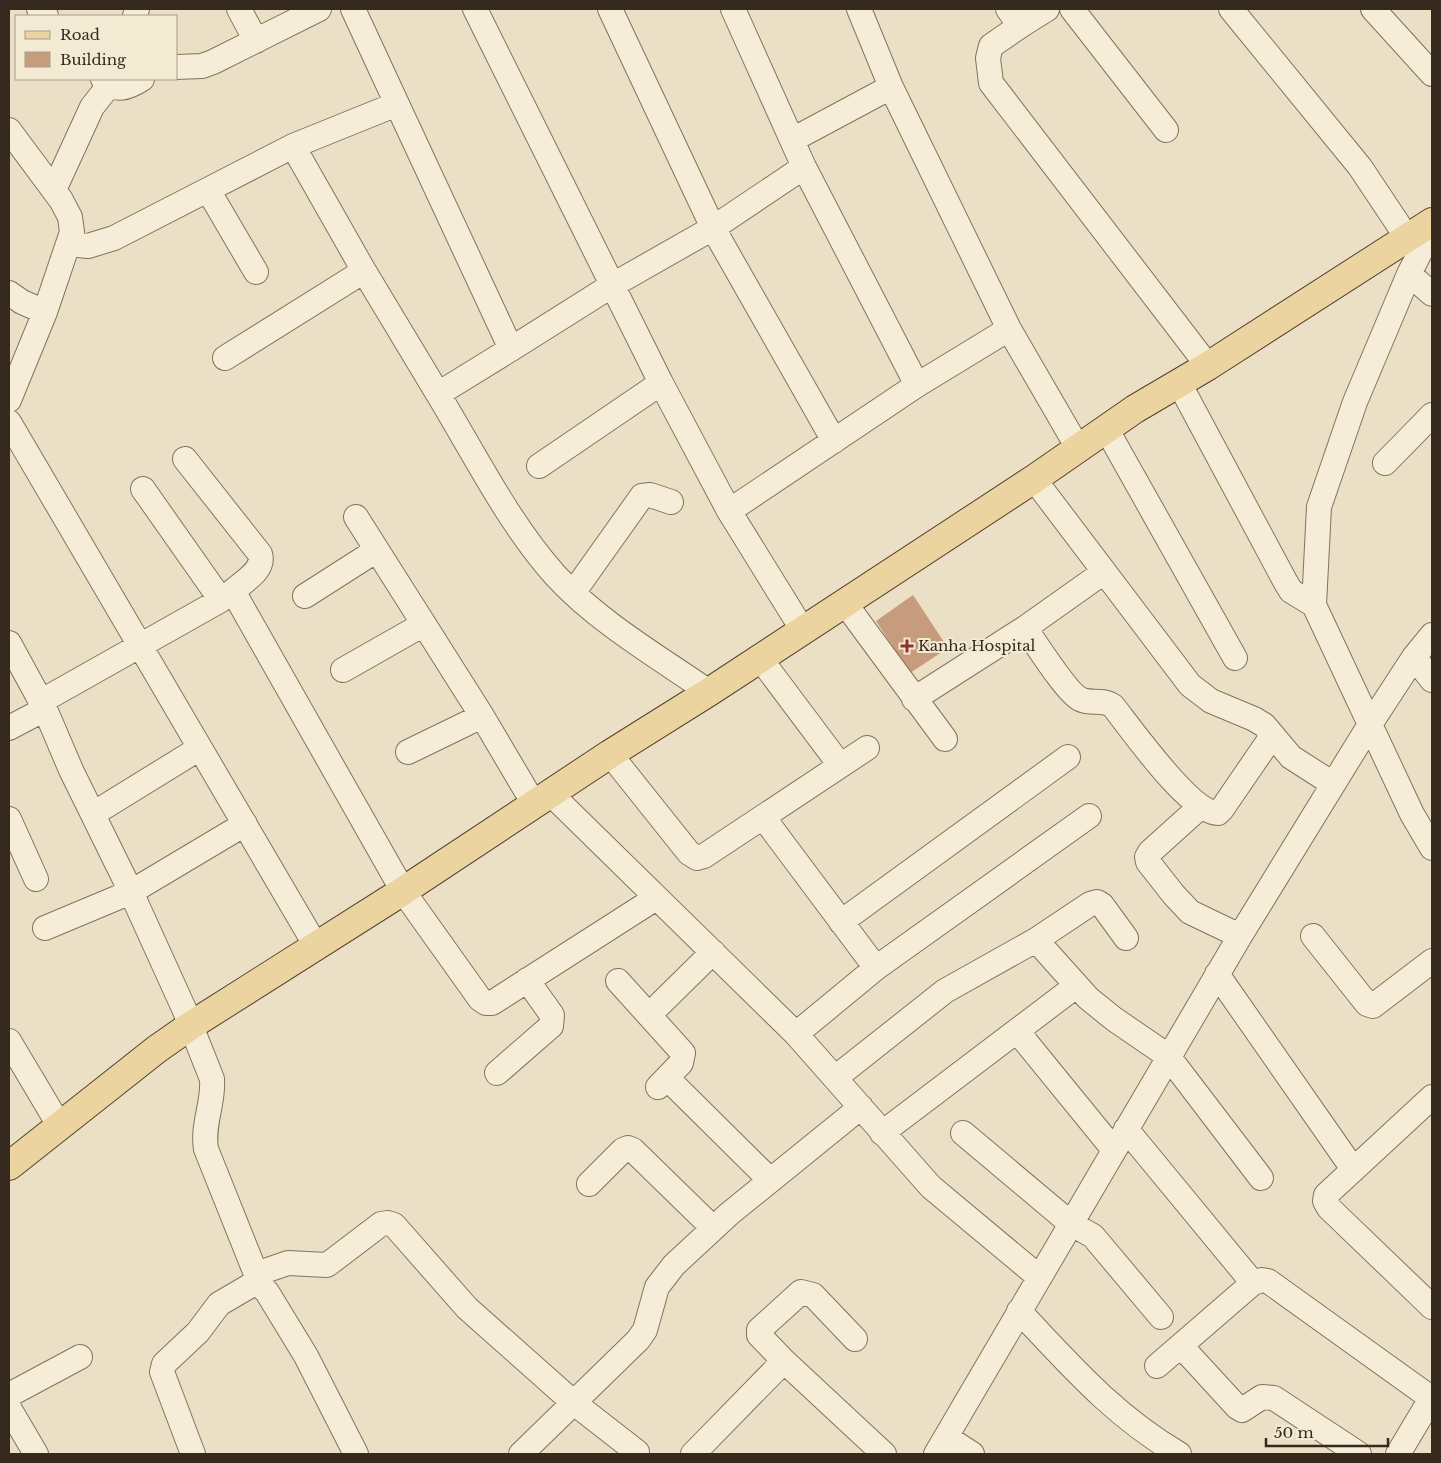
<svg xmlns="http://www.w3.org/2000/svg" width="1441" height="1463" font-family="'Libre Baskerville',serif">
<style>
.building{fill:#c79c7e}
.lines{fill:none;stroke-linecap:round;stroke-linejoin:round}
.minor-casing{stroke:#85725c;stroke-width:26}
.major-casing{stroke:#534130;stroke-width:30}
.minor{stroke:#f6edd8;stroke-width:24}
.major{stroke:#ecd4a0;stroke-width:28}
.poi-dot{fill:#903131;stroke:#f3ead4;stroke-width:2}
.labels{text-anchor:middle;stroke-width:4;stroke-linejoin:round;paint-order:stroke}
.poi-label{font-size:15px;fill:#362a1f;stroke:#f3ead4;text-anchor:start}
</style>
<rect width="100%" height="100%" fill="#ebe0c5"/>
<path class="building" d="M 913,595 L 948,648 L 910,673 L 876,621 Z"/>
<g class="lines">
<g class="minor-casing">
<path id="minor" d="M 39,9 L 46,16
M 239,9 L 256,41
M 353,9 L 397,104
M 475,9 L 661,383 L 729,511 L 802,629
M 610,9 L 713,228 L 834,441
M 733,9 L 804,167 L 917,385 L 1009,329
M 859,9 L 891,87 L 1009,329 L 1078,448
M 1008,9 L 1020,26 L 991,46 L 988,58 L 991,83 L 1208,366
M 1072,9 L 1166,130
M 1231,9 L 1360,167 L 1408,239
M 1373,9 L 1432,74
M 135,16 L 137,9
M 1020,26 L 1047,9
M 176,67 L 202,66 L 213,62 L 319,9
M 103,79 C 116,93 128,88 142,79
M 9,130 L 61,200 L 70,217 L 72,232 L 45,312 L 9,400
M 792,140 L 891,87
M 54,190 L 92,107 L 114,79
M 208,190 L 256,272
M 1432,229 L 1409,274 L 1355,402 L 1319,507 L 1314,605 L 1412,814 L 1432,848
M 69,244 L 88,246 L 114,238 L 293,146
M 1409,274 L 1432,294
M 9,293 L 22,302 L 45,312
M 511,349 L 438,394 L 364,271 L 293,146 L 397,104 L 511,349 L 611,286 L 713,228 L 804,167
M 225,358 L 364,271
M 1179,383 L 1285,581 L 1291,591 L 1314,605
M 438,394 C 475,455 508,522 555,575 C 598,622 657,656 709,692
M 9,422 L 316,946
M 1107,430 L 1235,658
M 185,459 L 260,554 C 265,570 244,581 233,591 L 403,891 L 480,999 L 486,1003 L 492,1003 L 656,898
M 1385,463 L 1432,415
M 539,466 L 661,383
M 1034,479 L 1190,685 L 1211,701 L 1254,719 L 1264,725 L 1291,757 L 1333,784
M 143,489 L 221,600 L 233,591
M 729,511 L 917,385
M 356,517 L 482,716 L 534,804
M 573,593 L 642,496 L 650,495 L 671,502
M 305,596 L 377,550
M 844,602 L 945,739
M 1025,628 C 1035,642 1067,693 1080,699 C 1091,705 1102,698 1113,706 C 1132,730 1190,813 1218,813 L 1222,809 L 1272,736
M 9,643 L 45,709 L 71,770 L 131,892 L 185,1011 L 212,1079 C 214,1103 202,1124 206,1149 L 256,1274 L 255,1281 L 248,1287 L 219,1304 L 198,1332 L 164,1364 L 162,1372 L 193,1454
M 759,657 L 840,765
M 1414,657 L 1432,680
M 343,670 L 424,624
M 914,699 L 1025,628 L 1104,572
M 40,702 L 221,600
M 9,728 L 45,709
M 408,752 L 482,716
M 610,754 L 689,853 L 697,858 L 704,856 L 867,748
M 550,793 L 796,1034 L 931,1187 L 1039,1277
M 1200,807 L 1150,852 L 1147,857 L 1148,862 L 1174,895 L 1190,912 L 1240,936
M 93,814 L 200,748
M 763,817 L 876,968
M 9,819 L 36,879
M 841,922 L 1068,757
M 45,928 L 131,892 L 245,824
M 1313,936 L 1367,1004 L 1373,1006 L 1432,961
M 1036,940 L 1088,998 L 1114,1019 L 1168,1056 L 1261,1178
M 1217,974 L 1353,1169
M 618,981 L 683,1053 L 681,1063 L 658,1087
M 649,1015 L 713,952
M 1017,1031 L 1114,1150
M 796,1034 L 876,968 L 1089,816
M 9,1041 L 59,1125
M 497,1073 L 551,1026 L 552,1015 L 527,980
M 667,1078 L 770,1180
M 835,1078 L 945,991 L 1036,940 L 1090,904 L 1097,902 L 1102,905 L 1126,938
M 1432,1097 L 1326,1195 L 1325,1201 L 1329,1208 L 1432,1307
M 1126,1129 L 1253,1283
M 882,1133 L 1076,986
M 963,1133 L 1070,1223 L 1093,1236 L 1161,1317
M 589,1184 L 623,1150 L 628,1148 L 633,1150 L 713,1228
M 256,1274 L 288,1263 L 327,1265 L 381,1224 L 388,1223 L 394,1225 L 467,1308 L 574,1403 L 637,1452
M 255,1281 L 267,1292 L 306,1356 L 356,1454
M 1019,1311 C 1071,1366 1113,1415 1179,1454
M 855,1339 L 813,1295 L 801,1292 L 759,1330 L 759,1335 L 784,1361 L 884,1454
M 1181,1346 L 1237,1407 L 1242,1410 L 1262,1397 L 1274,1398 L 1359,1454
M 1157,1366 L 1253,1283 L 1262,1280 L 1268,1281 L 1431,1398
M 9,1395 L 80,1357
M 9,1408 L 36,1454
M 946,1437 L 972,1454
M 521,1454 L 638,1340 L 645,1330 L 657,1287 L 674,1265 L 729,1214 L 861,1107
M 693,1454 L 784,1361
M 936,1454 L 1240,936 L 1369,726 L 1414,657 L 1432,635
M 1398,1454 L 1432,1397"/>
</g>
<g class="major-casing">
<path id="major" d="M 9,1166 L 157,1049 L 190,1026 L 403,891 L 610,754 L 709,692 L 1034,479 L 1135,409 L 1208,366 L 1432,222"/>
</g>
<use href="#minor" class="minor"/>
<use href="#major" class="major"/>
</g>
<path class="poi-dot" d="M904.5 638.5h5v5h5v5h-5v5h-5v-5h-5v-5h5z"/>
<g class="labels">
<g class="poi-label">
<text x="918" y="651">Kanha Hospital</text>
</g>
</g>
<rect width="1441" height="1463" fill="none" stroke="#362a1f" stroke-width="20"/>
<rect x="15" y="15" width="162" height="65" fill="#f3ead4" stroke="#a79d8c"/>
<rect x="25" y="31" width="25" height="8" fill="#ecd4a0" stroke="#a79d8c"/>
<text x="60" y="40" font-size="15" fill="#362a1f">Road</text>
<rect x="25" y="52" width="25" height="15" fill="#c79c7e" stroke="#a79d8c"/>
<text x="60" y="65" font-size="15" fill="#362a1f">Building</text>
<path d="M1266 1438v8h122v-8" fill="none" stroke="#362a1f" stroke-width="2.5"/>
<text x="1274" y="1438" font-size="15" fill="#362a1f" stroke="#f3ead4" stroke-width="4" paint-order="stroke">50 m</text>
</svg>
